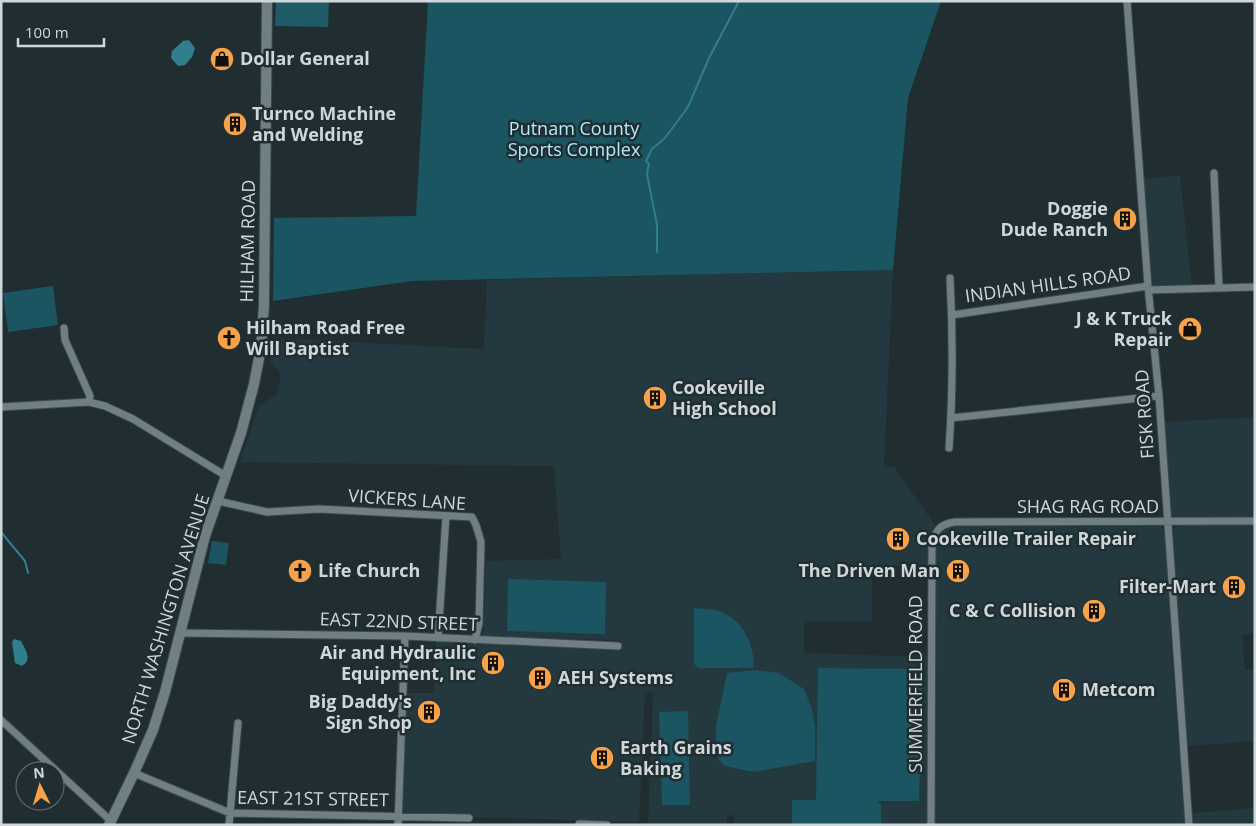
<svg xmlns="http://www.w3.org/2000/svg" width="1256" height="826" font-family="'Open Sans',sans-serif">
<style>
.built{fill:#24393f}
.green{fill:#1a5561}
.forest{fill:#1f5a66}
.water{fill:#307e8e}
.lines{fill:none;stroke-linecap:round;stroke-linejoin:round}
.stream{stroke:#307e8e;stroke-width:2}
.street-casing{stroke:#3c494c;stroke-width:9}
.secondary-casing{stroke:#3c494c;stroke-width:12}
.street{stroke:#6f7f83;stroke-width:7}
.secondary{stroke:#6f7f83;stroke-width:10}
.labels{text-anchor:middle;stroke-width:5;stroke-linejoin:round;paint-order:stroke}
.poi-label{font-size:18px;font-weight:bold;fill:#cfd7da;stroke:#202e32;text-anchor:start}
.park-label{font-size:18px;fill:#aeecfb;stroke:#202e32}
.street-label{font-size:18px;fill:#cfd7da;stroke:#202e32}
</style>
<rect width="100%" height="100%" fill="#202e32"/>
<path class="built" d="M 1180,175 L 1192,287 L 1153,287 L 1144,179 Z
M 893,270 L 884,467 L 894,467 L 935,525 L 928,535 L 928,565 L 872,566 L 872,622 L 804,621 L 804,653 L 927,657 L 928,825 L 734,825 L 734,815 L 727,816 L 727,825 L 648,825 L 653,693 L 645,692 L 639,822 L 403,815 L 401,813 L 406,693 L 434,693 L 436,641 L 619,649 L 620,640 L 483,637 L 486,561 L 561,559 L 554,466 L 240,462 L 259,406 L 277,394 L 281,373 L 270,361 L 271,338 L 484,349 L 487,280 Z
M 1255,417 L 1255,517 L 1179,519 L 1172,517 L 1171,515 L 1163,422 Z
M 1255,523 L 1255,633 L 1242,635 L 1245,670 L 1255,669 L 1255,741 L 1187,746 L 1172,533 L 1174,529 L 1180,525 Z
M 1104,524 L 1160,525 L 1165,531 L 1171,644 L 1185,825 L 934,825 L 934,548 L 938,536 L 944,529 L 951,525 Z
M 1255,808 L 1255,825 L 1194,825 L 1193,813 Z"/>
<path class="green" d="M 428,1 L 941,1 L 908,98 L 893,270 L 412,281 L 273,301 L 274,218 L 416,216 Z
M 53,286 L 58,325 L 8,332 L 3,293 Z
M 212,541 L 229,543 L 226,565 L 208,563 Z
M 508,579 L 606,582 L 605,634 L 507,631 Z
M 694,608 C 700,609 707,608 714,610 C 741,616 754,641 754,668 L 698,668 L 694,664 Z
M 818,668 L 922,669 L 919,801 L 877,801 L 881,805 L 881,825 L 792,825 L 792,800 L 816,800 Z
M 754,670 L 779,673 L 804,689 L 812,709 L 815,727 L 815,761 L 754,772 L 725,766 L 719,760 L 716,742 L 716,726 L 727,673 Z
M 688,711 L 690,805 L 662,805 L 659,712 Z"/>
<path class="forest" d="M 276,1 L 329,1 L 328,27 L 275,26 Z"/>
<path class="water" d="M 189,40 L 195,48 L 192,57 L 185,65 L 178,66 L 171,58 L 172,51 L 183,41 Z
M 14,639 L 21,641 C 25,649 33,659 22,666 L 15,663 L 12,642 Z"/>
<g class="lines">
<path class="stream" d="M 657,252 L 657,225 L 647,174 L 649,164 L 646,161 L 652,149 L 665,138 L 688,107 L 709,58 L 739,1
M 1,532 L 25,561 L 28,573"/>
<g class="street-casing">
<path id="street" d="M 1127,1 L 1148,286 L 1159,396 L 1189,825
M 1214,173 L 1219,288
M 1149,290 L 1255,287
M 952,315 L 1148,286
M 64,328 L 65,340 L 90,396 L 89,402
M 1,407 L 89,402 L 105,406 L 133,419 L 226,476
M 951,418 L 1159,396
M 949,448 C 953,392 953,334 950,278
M 218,501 L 267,512 L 319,509 L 472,517 L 476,525 L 481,542 L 479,624 L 475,640
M 180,633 L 405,636 L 618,646
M 438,638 L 446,516
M 1,720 L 111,821
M 134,773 L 230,813 L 469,818
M 579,824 L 607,825
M 229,825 L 238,723
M 398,825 L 405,636
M 931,825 L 932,543 C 936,529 941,524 955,522 L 1255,521"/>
</g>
<g class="secondary-casing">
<path id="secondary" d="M 109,825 L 134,773 L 153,730 L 165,692 L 205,536 L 241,433 L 254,384 L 261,348 L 264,305 L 267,1"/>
</g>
<use href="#street" class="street"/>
<use href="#secondary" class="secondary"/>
</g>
<defs>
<g id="shop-disc" transform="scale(1.25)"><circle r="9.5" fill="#f7a248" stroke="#202e32"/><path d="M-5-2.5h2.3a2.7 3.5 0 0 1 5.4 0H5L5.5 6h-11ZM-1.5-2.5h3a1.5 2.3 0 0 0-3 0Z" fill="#111"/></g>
<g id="building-disc" transform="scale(1.25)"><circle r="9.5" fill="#f7a248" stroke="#202e32"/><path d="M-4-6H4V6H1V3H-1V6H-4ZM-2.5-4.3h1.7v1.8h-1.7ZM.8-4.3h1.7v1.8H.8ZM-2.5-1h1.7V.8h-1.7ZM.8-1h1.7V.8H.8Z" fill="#111"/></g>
<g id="church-disc" transform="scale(1.25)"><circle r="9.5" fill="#f7a248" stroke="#202e32"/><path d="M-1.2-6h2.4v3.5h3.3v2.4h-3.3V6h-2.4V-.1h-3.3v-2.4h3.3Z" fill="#111"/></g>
</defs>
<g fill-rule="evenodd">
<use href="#shop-disc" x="222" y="59"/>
<use href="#building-disc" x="235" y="124"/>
<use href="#building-disc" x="1125" y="219"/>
<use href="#shop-disc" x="1190" y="329"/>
<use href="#church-disc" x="229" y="338"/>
<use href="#building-disc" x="655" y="398"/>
<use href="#building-disc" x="898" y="539"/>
<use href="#church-disc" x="300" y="571"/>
<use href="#building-disc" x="958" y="571"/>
<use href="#building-disc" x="1234" y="587"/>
<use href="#building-disc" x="1094" y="611"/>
<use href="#building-disc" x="493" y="663"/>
<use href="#building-disc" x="540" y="678"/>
<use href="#building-disc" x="1064" y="690"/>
<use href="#building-disc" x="429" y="712"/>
<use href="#building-disc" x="602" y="758"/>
</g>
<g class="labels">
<g class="poi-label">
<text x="240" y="65">Dollar General</text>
<text x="252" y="120">Turnco Machine<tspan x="252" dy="21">and Welding</tspan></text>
<text x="1108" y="215" text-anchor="end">Doggie<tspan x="1108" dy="21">Dude Ranch</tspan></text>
<text x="1172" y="325" text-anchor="end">J &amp; K Truck<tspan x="1172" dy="21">Repair</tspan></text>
<text x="246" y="334">Hilham Road Free<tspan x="246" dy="21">Will Baptist</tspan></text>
<text x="672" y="394">Cookeville<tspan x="672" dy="21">High School</tspan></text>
<text x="916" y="545">Cookeville Trailer Repair</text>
<text x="318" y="577">Life Church</text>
<text x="940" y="577" text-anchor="end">The Driven Man</text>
<text x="1216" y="593" text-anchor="end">Filter-Mart</text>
<text x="1076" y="617" text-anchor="end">C &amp; C Collision</text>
<text x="476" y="659" text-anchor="end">Air and Hydraulic<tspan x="476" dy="21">Equipment, Inc</tspan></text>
<text x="558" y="684">AEH Systems</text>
<text x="1082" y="696">Metcom</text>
<text x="412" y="708" text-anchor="end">Big Daddy's<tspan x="412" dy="21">Sign Shop</tspan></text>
<text x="620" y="754">Earth Grains<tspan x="620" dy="21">Baking</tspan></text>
</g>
<g class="park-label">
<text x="574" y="135">Putnam County<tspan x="574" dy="21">Sports Complex</tspan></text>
</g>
<g class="street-label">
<text transform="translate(248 241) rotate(-89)" y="6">HILHAM ROAD</text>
<text transform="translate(1048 285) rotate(-8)" y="6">INDIAN HILLS ROAD</text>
<text transform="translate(1145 414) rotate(-94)" y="6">FISK ROAD</text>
<text transform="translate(407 500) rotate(4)" y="6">VICKERS LANE</text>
<text x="1088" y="513">SHAG RAG ROAD</text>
<text transform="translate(166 619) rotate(-73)" y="6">NORTH WASHINGTON AVENUE</text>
<text transform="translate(399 622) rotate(2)" y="6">EAST 22ND STREET</text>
<text transform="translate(916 684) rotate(-90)" y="6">SUMMERFIELD ROAD</text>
<text transform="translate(313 799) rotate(1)" y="6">EAST 21ST STREET</text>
</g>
</g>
<rect width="1256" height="826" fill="none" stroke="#cfd7da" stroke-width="5"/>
<g transform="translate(40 786) rotate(355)"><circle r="24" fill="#202e32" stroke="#667275"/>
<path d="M0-4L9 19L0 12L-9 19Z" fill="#f7a248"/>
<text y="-8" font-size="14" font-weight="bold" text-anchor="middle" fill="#cfd7da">N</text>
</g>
<path d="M18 38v8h86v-8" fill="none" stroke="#cfd7da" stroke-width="2.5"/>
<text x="25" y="38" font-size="15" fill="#cfd7da" stroke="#202e32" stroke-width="4" paint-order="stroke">100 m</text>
</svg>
